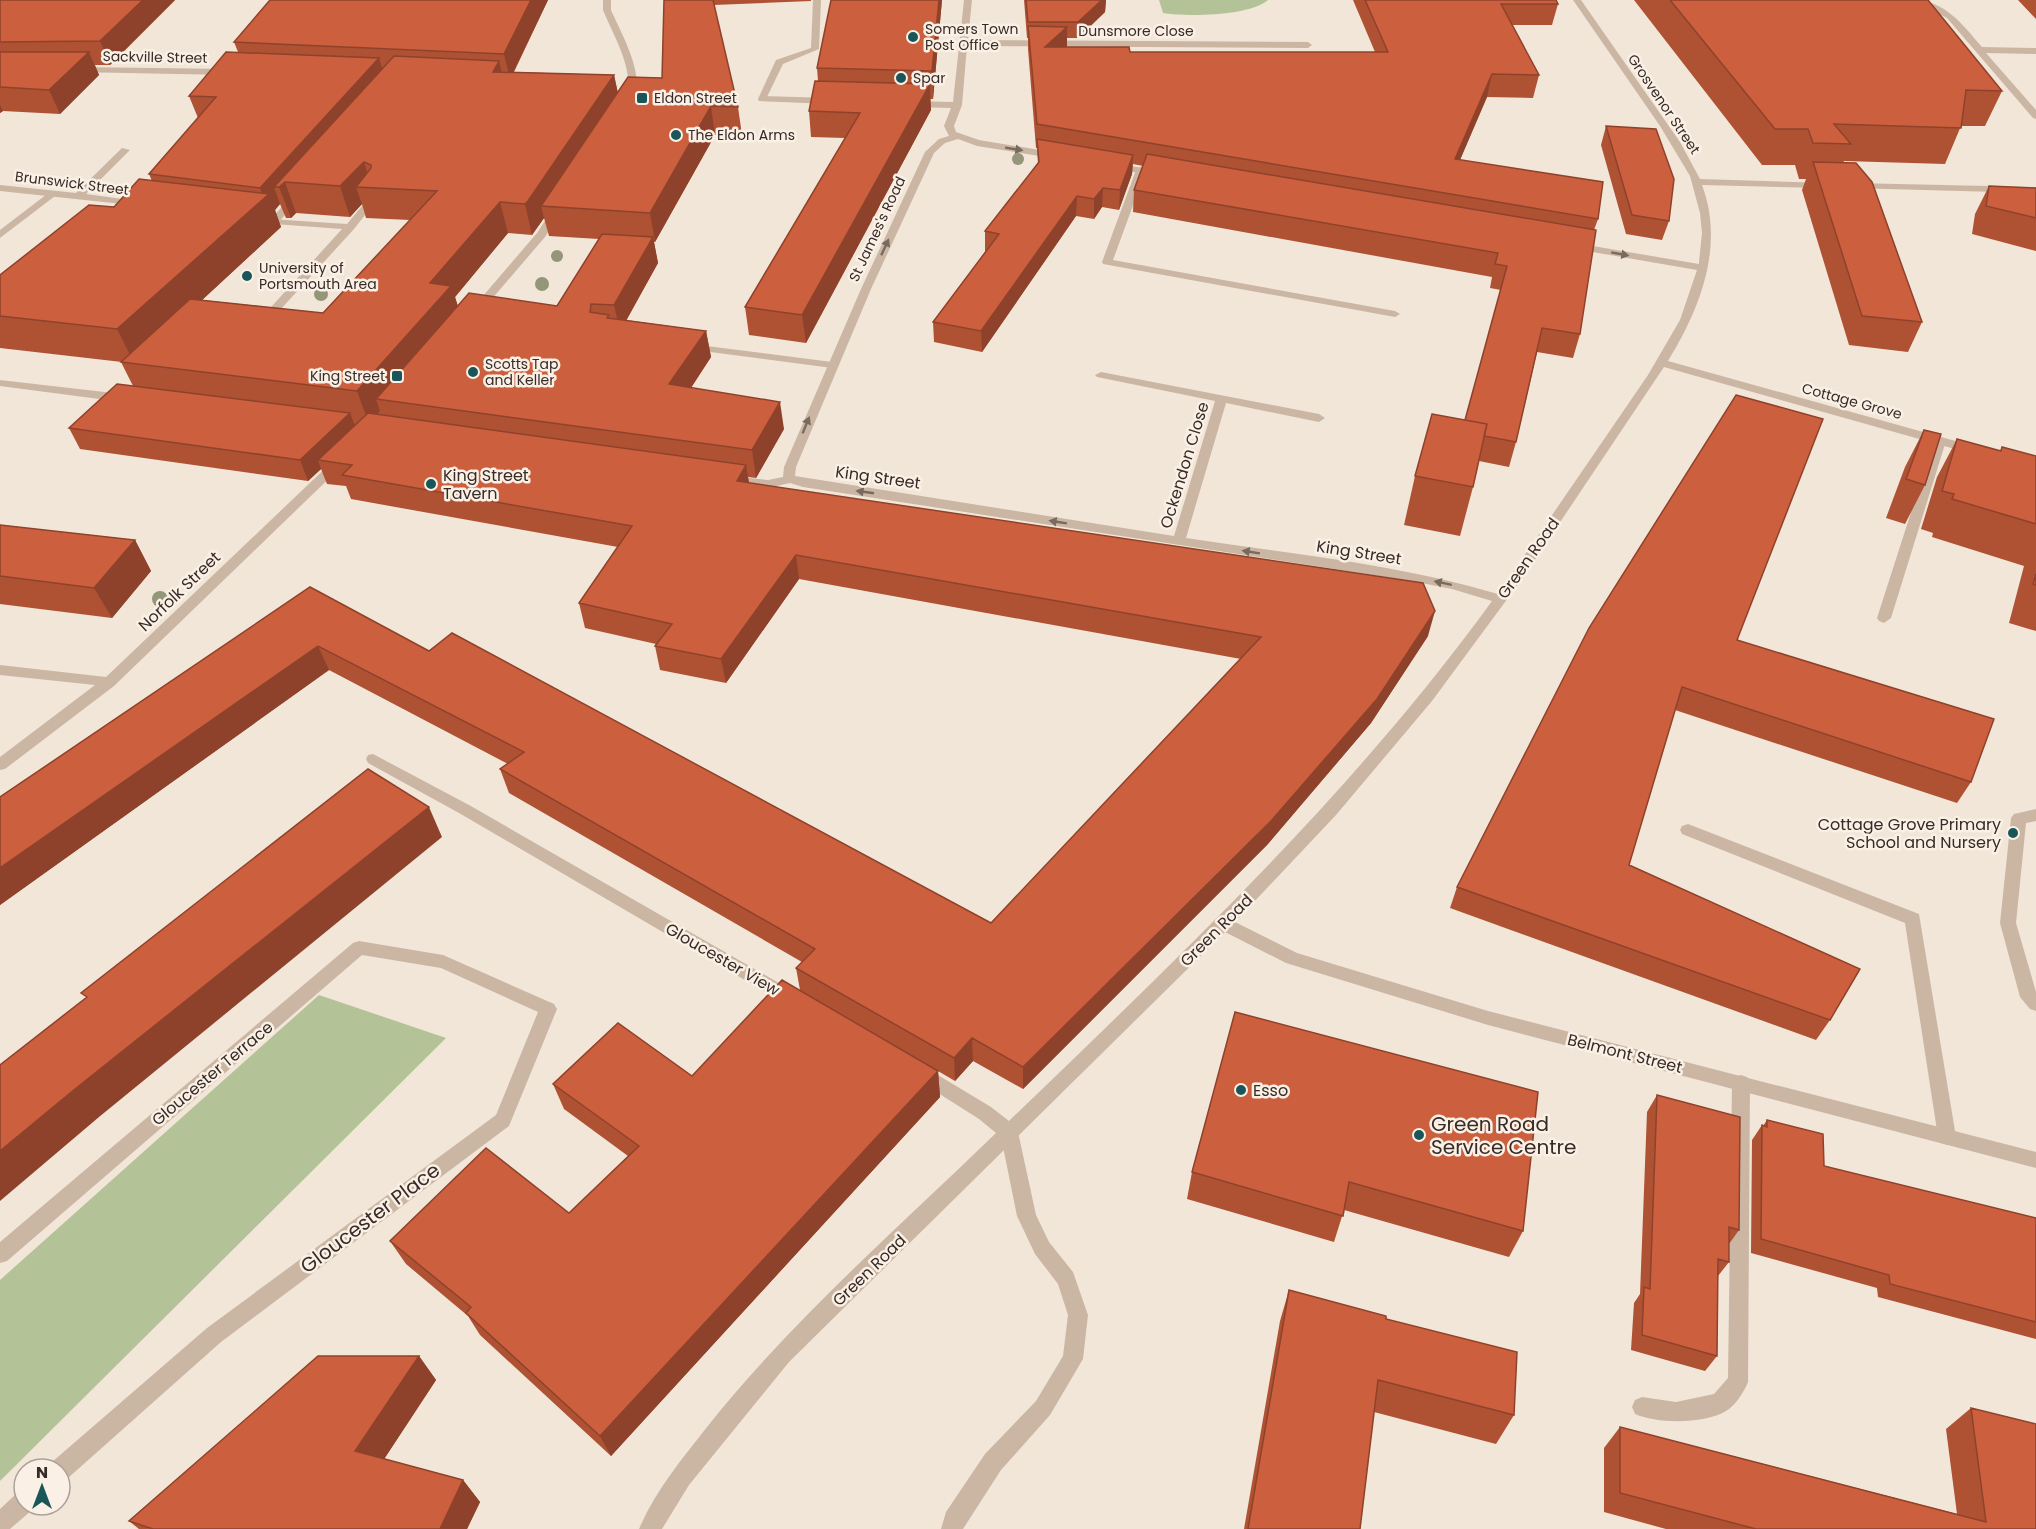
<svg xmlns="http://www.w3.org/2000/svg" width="2036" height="1529" font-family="Poppins,sans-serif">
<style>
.green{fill:#b4c298}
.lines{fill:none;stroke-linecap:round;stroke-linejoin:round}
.lane{fill:#cbb6a4;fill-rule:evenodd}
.street{fill:#cbb6a4;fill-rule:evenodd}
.tree{fill:#939678}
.wall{fill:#af5234;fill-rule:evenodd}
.shaded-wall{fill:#8f422b}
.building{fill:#cc5f3d;stroke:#8f422b;stroke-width:1.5}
.oneway{fill:#796a5f}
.poi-dot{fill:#1a5659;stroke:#faf0e5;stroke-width:2}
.labels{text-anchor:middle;stroke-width:5;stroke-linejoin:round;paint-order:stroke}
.far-poi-label{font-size:14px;fill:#362b26;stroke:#faf0e5;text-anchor:start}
.far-street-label{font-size:14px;fill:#362b26;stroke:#faf0e5}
.street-label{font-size:16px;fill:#362b26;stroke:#faf0e5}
.poi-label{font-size:16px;fill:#362b26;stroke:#faf0e5;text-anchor:start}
.near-poi-label{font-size:20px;fill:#362b26;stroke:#faf0e5;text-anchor:start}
.near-street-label{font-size:20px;fill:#362b26;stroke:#faf0e5}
</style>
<rect width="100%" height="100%" fill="#f2e6d9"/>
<path class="green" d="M 1159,0 L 1268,0 C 1250,16 1187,17 1163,13 Z
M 319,995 L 446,1038 L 0,1481 L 0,1280 Z"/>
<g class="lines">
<path class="lane" d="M 813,0 L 821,0 L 819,49 L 783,64 L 766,99 L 759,101 L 758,99 L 776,60 L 811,48 Z
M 1141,167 L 1146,170 L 1113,260 L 1395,311 L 1400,314 L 1395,317 L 1103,264 L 1102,262 L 1136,170 Z
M 51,191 L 59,193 L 0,238 L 0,230 Z
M 374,194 L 379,197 L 354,229 L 270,321 L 262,321 L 262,317 L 342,229 L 274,224 L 270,223 L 270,219 L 347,224 L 371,195 Z
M 691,344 L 832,362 L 838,365 L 832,368 L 687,349 L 685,347 Z
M 1940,437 L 1946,441 L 1891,618 L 1884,623 L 1879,621 L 1877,618 L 1934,441 Z
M 2036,809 L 2036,821 L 2026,823 L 2016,923 L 2036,992 L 2036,1011 L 2030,1009 L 2020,997 L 2000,923 L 2011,818 L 2014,814 Z
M 1688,824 L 1919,914 L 1956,1137 L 1953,1143 L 1947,1145 L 1941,1143 L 1938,1137 L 1905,923 L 1682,834 L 1680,830 L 1682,826 Z
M 1741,1075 L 1747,1077 L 1750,1083 L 1748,1382 C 1744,1392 1735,1406 1726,1411 C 1705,1424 1657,1424 1635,1414 L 1632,1407 L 1635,1400 L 1642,1397 L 1676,1402 L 1714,1394 L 1728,1378 L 1732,1083 L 1735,1077 Z
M 1009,1124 L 1015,1126 L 1018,1132 L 1036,1215 L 1049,1242 L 1073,1272 L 1088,1315 L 1083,1359 L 1050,1415 L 1001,1470 L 963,1529 L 941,1529 L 946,1512 L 985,1454 L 1036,1401 L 1063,1356 L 1068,1315 L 1058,1284 L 1035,1254 L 1017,1216 L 1000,1132 L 1003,1126 Z"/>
<path class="street" d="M 603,0 L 611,0 L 611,10 C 621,33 645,74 634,98 L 627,96 C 634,68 613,35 603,10 Z
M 964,0 L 972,0 L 968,40 L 1308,42 L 1312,45 L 1308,48 L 967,46 L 962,105 L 954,126 L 956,132 L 979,140 L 1058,153 L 1063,156 L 1058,159 L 977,146 L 958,139 L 945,143 L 934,153 L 871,289 L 796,467 L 795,476 L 1174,536 L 1215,401 L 1097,377 L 1095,375 L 1101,372 L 1319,414 L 1325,418 L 1319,422 L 1226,403 L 1186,538 C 1290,554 1397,564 1498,594 L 1648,375 L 1680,320 L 1697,270 L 1575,249 L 1570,246 L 1575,243 L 1699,264 L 1699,262 L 1702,233 L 1700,213 L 1690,176 L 1660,126 L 1573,0 L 1581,0 L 1680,142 L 1700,179 L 1826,183 L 1826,187 L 1823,188 L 1702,185 C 1725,246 1700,309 1668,361 L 1977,447 L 1977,453 L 1969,453 L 1664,367 L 1522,579 L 1432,701 L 1336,815 L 1235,922 L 1297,953 L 1488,1011 L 2036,1152 L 2036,1168 L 1488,1025 L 1286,963 L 1225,932 L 789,1362 L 689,1485 L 662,1529 L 639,1529 C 655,1491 682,1459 707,1427 C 792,1320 898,1228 996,1133 L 979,1119 L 916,1079 L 913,1074 L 916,1069 L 922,1066 L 928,1069 L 991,1107 L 1009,1121 C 1180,956 1352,794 1492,601 L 1452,589 L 1406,580 L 803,487 L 790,483 L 768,488 L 725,483 L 723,480 L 725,477 L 729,476 L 768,480 L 783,477 L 784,467 L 861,289 L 925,152 L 939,139 L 949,136 L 944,126 L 951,108 L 912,107 L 907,104 L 912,101 L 953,102 Z
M 1912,0 C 1945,0 1962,24 1982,47 L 2036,48 L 2036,54 L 1986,53 L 2036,110 L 2036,119 L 2033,118 L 1947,18 Z
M 78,67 L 228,69 L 232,72 L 228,75 L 75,72 L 74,70 Z
M 762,96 L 831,98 L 836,101 L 831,104 L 759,101 L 758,99 Z
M 122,148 L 130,150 L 86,194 L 137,201 L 142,204 L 141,206 L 0,191 L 0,185 L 76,193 Z
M 1114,163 L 1161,171 L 1166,174 L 1161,177 L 1111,168 L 1109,166 Z
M 1853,183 L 2036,187 L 2036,193 L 1850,188 L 1848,186 Z
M 296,193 L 301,196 L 278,223 L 259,222 L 254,219 L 259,216 L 272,218 L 293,194 Z
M 554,207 L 563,209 L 545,237 L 479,314 L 471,314 L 471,310 L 537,233 Z
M 0,380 L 122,394 L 128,398 L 122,402 L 0,386 Z
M 338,459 L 344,463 L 342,466 L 114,686 L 5,769 L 0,770 L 0,757 L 95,685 L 0,675 L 0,665 L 106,677 L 334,460 Z
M 373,754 L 469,805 L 798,994 L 801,999 L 798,1004 L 792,1006 L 786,1004 L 459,813 L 368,763 L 366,759 L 368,755 Z
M 359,941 L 443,955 L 554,1004 L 557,1009 L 509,1126 L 221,1342 L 68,1478 L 60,1481 L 60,1469 L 50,1469 L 52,1462 L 207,1328 L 496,1115 L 538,1012 L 441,968 L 362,955 L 7,1261 L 0,1263 L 0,1242 L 353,943 Z
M 24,1491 L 24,1505 L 34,1505 L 32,1510 L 10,1529 L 0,1529 L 0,1509 L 16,1494 Z"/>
</g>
<g class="tree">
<circle cx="1018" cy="159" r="6"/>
<circle cx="557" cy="256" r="6"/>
<circle cx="542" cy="284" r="7"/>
<circle cx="321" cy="294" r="7"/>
<circle cx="160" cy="599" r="8"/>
</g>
<path class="wall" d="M 0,0 L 175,0 L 110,65 L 95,65 L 99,75 L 60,114 L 3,111 L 0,113 Z
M 548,0 L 514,72 L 614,75 L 618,93 L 662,78 L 664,0 L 811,0 L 811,1 L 714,5 L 738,107 L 742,135 L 715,135 L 655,242 L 654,242 L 658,263 L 626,320 L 706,331 L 711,357 L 691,388 L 784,429 L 756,478 L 748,477 L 749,483 L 1428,636 L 1371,723 L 1267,845 L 1023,1089 L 973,1061 L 955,1081 L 938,1071 L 940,1097 L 611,1456 L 480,1335 L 468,1316 L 406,1264 L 390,1241 L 569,1213 L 628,1156 L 564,1109 L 553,1084 L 692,1076 L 800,990 L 796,968 L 802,962 L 509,793 L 500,769 L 508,764 L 329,670 L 0,905 L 0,797 L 310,587 L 429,651 L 991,923 L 1241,659 L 799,579 L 726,683 L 660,670 L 655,646 L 656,644 L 585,628 L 579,603 L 618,547 L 351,499 L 346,486 L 327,484 L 321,469 L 308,481 L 80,449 L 69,428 L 133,386 L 121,362 L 122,362 L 0,348 L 0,275 L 114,207 L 152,181 L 149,174 L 198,118 L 189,96 L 238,52 L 234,42 ZM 280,204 L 286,218 L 291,218 L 296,213 L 350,217 L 362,204 L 366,218 L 410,220 L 323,313 L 202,300 L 281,227 L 275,210 ZM 544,218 L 549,236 L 599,239 L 557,306 L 458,306 L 455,297 L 508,233 L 532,235 Z
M 942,0 L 933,99 L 930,99 L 931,110 L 806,343 L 749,335 L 745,307 L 845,138 L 811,137 L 809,111 L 818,81 L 817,68 Z
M 1024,0 L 1106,0 L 1105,12 L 1078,38 L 1067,38 L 1067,47 L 1130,52 L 1375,52 L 1353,0 L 1556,0 L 1558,4 L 1552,25 L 1512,25 L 1539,75 L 1533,98 L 1487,97 L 1460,160 L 1598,219 L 1594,230 L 1580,334 L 1573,358 L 1537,352 L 1516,442 L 1509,467 L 1479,461 L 1473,487 L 1460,536 L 1404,525 L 1415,476 L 1465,420 L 1501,290 L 1490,288 L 1492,277 L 1133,212 L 1134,190 L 1143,166 L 1133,164 L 1132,174 L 1119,210 L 1102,207 L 1094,219 L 1076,216 L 982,352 L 934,342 L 933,322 L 986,251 L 985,251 L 985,231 L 1038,164 L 1037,148 L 1036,148 L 1028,49 L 1028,38 L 1027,38 Z
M 1634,0 L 1928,0 L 2002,91 L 1985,126 L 1961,126 L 1945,164 L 1844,161 L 1843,163 L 1922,322 L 1908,352 L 1849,345 L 1802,190 L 1806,179 L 1799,179 L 1795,165 L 1762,165 Z
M 2018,0 L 2036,0 L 2036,19 Z
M 1606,126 L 1669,221 L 1662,240 L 1626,234 L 1601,145 Z
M 1989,186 L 2036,188 L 2036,251 L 1972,234 L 1975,214 Z
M 1736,395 L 1737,640 L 1971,782 L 1957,803 L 1675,710 L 1629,865 L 1830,1020 L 1816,1040 L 1450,908 L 1457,887 Z
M 1924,430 L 1925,485 L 1905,524 L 1886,518 L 1905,467 Z
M 1957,439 L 2000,451 L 2002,447 L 2036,456 L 2036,631 L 2009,623 L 2024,566 L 1932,537 L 1933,533 L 1921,529 L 1937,477 Z
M 0,525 L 135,540 L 151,571 L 112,618 L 0,604 Z
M 1235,1012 L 1523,1231 L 1509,1257 L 1344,1210 L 1334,1242 L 1187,1199 L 1192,1172 Z
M 1657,1095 L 1739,1230 L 1729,1244 L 1729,1262 L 1718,1276 L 1717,1356 L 1705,1371 L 1631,1350 L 1634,1303 L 1640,1294 L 1647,1112 Z
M 1767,1120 L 1824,1166 L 2036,1218 L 2036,1339 L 1878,1297 L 1877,1288 L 1751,1253 L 1752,1140 L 1762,1125 L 1763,1126 Z
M 1289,1290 L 1386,1319 L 1514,1415 L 1496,1444 L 1374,1412 L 1360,1529 L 1244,1529 L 1280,1321 Z
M 419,1356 L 436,1380 L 384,1459 L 463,1480 L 480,1502 L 467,1529 L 139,1529 L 129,1521 Z
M 1971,1408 L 2036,1529 L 1666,1529 L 1604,1512 L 1604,1448 L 1620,1427 L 1957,1514 L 1946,1429 Z"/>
<path class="shaded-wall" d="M 143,0 L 175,0 L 110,65 L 100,41 Z
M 531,0 L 548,0 L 510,79 L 504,54 Z
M 939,0 L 942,0 L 933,99 L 932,71 Z
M 1095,0 L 1106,0 L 1105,12 L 1078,38 L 1078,22 Z
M 1067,27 L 1067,49 L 1045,47 Z
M 89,52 L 99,75 L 60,114 L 49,90 Z
M 379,58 L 387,84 L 285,182 L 296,213 L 291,218 L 279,187 L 274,187 L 280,204 L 275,210 L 281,227 L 134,363 L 117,329 L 264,199 L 260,188 Z
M 499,61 L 506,89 L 493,72 Z
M 1492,74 L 1487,97 L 1450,183 L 1455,159 Z
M 614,75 L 620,104 L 541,206 L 544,218 L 532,235 L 525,204 Z
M 930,84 L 931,110 L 806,343 L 802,315 Z
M 0,105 L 3,111 L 0,113 Z
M 711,106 L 715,135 L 655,242 L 650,213 Z
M 1133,155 L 1132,174 L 1119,210 L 1120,190 Z
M 364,162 L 372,188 L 356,187 L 362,204 L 350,217 L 340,186 Z
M 1103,188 L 1102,207 L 1094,219 L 1094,199 Z
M 1077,196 L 1076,216 L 982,352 L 981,331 Z
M 500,202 L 508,233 L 455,297 L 461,318 L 376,399 L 380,411 L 369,424 L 357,391 L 430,283 Z
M 653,237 L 658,263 L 620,332 L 614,305 Z
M 706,331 L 711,357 L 675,412 L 669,384 Z
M 780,402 L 784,429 L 756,478 L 752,450 Z
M 350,413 L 358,434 L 318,460 L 321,469 L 308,481 L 300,460 Z
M 746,465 L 750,489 L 737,481 Z
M 135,540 L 151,571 L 112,618 L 94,588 Z
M 796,555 L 799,579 L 726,683 L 721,659 Z
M 1435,611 L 1428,636 L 1371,723 L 1267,845 L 1023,1089 L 1023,1067 Z
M 318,646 L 329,670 L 0,905 L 0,868 Z
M 429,807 L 442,837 L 99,1117 L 0,1201 L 0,1151 L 75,1089 Z
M 972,1038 L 973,1061 L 955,1081 L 954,1058 Z
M 938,1071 L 940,1097 L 611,1456 L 600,1436 Z
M 419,1356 L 436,1380 L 375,1473 L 355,1451 Z
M 463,1480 L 480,1502 L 467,1529 L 440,1529 Z"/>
<path class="building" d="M 0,0 L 143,0 L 100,41 L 0,42 Z
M 270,0 L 531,0 L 504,54 L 234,42 Z
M 664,0 L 713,0 L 738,107 L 711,106 L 650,213 L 541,206 L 628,77 L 662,78 Z
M 831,0 L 939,0 L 932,71 L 817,68 Z
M 1026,0 L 1102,0 L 1078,22 L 1028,22 Z
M 1365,0 L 1556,0 L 1558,4 L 1501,4 L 1539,75 L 1492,74 L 1455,159 L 1603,182 L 1598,219 L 1037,124 L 1028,26 L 1067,27 L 1045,47 L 1129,47 L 1130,52 L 1388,52 Z
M 1670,0 L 1928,0 L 2002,91 L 1966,90 L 1961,128 L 1834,124 L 1851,144 L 1813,143 L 1808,129 L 1775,129 Z
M 0,52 L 89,52 L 49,90 L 0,87 Z
M 226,52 L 379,58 L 260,188 L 149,174 L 216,97 L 189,96 Z
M 394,56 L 499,61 L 493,72 L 614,75 L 528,201 L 525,204 L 500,202 L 430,283 L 451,286 L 357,391 L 121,362 L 190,299 L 323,313 L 437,191 L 356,187 L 371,168 L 371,165 L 364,162 L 340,186 L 285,182 L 279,187 L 274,187 Z
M 815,81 L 930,84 L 802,315 L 745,307 L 860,113 L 809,111 Z
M 1606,126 L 1656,129 L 1674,179 L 1669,221 L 1632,215 Z
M 1037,139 L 1133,155 L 1120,190 L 1103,188 L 1094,199 L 1077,196 L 981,331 L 933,322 L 999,234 L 985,231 L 1039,162 Z
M 1147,154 L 1596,230 L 1580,334 L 1542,328 L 1516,442 L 1484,436 L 1487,424 L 1465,420 L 1507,266 L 1495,264 L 1498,253 L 1134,190 Z
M 1813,162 L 1856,163 L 1872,182 L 1922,322 L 1862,316 Z
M 139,179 L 269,194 L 117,329 L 0,316 L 0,275 L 89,205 L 114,207 Z
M 1989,186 L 2036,188 L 2036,218 L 1986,206 Z
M 602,234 L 653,237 L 614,305 L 591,304 L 590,312 L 609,315 L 607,318 L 706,331 L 669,384 L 780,402 L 752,450 L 376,399 L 469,293 L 557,306 Z
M 117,384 L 350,413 L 300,460 L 69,428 Z
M 1736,395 L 1823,419 L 1737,640 L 1994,719 L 1971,782 L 1682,687 L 1629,865 L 1860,969 L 1830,1020 L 1457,887 L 1589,628 Z
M 368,413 L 746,465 L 737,481 L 1423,583 L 1435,611 L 1377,699 L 1271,821 L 1023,1067 L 972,1038 L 954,1058 L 796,968 L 815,949 L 500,769 L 524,752 L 318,646 L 0,868 L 0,797 L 310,587 L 429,651 L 452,633 L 991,923 L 1261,637 L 796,555 L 721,659 L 655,646 L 672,624 L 579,603 L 632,526 L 342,475 L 352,465 L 318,460 Z
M 1432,414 L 1487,424 L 1473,487 L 1415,476 Z
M 1924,430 L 1941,434 L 1925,485 L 1906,479 Z
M 1957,439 L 2001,451 L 2002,447 L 2036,456 L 2036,524 L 1952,499 L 1954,494 L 1942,491 Z
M 0,525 L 135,540 L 94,588 L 0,576 Z
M 2036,574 L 2036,585 L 2033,584 Z
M 368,769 L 429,807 L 75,1089 L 0,1151 L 0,1065 L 87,997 L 81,993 Z
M 782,980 L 938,1071 L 600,1436 L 466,1313 L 471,1307 L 390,1241 L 486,1148 L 569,1213 L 639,1146 L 553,1084 L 618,1023 L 692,1076 Z
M 1235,1012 L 1538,1092 L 1523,1231 L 1349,1182 L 1343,1216 L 1192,1172 Z
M 1657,1095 L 1740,1117 L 1739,1230 L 1729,1227 L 1729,1262 L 1718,1259 L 1717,1356 L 1642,1335 L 1644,1287 L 1650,1289 Z
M 1767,1120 L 1823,1134 L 1824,1166 L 2036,1218 L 2036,1322 L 1890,1284 L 1889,1275 L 1761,1239 L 1762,1125 L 1767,1127 Z
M 1289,1290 L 1386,1316 L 1386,1319 L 1517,1352 L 1514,1415 L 1378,1380 L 1360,1529 L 1248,1529 Z
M 318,1356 L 419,1356 L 355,1451 L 463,1480 L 440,1529 L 153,1529 L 129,1521 Z
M 1971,1408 L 2036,1424 L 2036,1529 L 1756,1529 L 1620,1493 L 1620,1427 L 1986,1522 Z"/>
<defs><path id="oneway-solid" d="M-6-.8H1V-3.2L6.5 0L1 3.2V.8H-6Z" transform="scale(1.5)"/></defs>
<g class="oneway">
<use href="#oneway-solid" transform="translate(1014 149) rotate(9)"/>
<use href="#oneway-solid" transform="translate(885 247) rotate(-65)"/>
<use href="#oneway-solid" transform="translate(1620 254) rotate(10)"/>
<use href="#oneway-solid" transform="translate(806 425) rotate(-68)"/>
<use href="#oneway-solid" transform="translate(865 492) rotate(-172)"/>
<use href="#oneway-solid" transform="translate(1058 522) rotate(-171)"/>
<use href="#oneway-solid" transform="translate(1251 552) rotate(-171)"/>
<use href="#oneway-solid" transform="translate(1443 583) rotate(-168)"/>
</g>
<g class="poi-dot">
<circle cx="913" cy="37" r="6"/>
<circle cx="901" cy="78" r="6"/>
<rect x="636" y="92" width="12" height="12" rx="3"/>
<circle cx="676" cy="135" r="6"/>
<circle cx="247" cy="276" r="6"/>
<circle cx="473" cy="372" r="6"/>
<rect x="391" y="370" width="12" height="12" rx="3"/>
<circle cx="431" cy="484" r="6"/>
<circle cx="2013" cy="833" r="6"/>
<circle cx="1241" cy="1090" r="6"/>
<circle cx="1419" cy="1135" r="6"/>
</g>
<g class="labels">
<g class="far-poi-label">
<text x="925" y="34">Somers Town<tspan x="925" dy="16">Post Office</tspan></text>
<text x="913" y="83">Spar</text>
<text x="654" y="103">Eldon Street</text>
<text x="688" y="140">The Eldon Arms</text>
<text x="259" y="273">University of<tspan x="259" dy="16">Portsmouth Area</tspan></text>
<text x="485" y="369">Scotts Tap<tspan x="485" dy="16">and Keller</tspan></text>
<text x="385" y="381" text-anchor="end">King Street</text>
</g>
<g class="far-street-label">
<text x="1136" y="36">Dunsmore Close</text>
<text transform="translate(155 57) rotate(1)" y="5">Sackville Street</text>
<text transform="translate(1664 104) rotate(56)" y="5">Grosvenor Street</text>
<text transform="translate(72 183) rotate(7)" y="5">Brunswick Street</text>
<text transform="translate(877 229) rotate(-65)" y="5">St James's Road</text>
<text transform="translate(1852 401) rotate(15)" y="5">Cottage Grove</text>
</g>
<g class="street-label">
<text transform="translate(1184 465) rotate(-73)" y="6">Ockendon Close</text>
<text transform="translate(878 477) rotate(8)" y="6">King Street</text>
<text transform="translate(1359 552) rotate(9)" y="6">King Street</text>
<text transform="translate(1528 558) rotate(-55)" y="6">Green Road</text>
<text transform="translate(179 591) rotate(-44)" y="6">Norfolk Street</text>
<text transform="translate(1216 930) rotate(-45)" y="6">Green Road</text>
<text transform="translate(723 959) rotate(30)" y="6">Gloucester View</text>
<text transform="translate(1625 1053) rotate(14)" y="6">Belmont Street</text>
<text transform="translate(212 1073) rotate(-40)" y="6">Gloucester Terrace</text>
<text transform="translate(869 1270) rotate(-44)" y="6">Green Road</text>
</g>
<g class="poi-label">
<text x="443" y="481">King Street<tspan x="443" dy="18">Tavern</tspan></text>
<text x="2001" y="830" text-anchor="end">Cottage Grove Primary<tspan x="2001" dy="18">School and Nursery</tspan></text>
<text x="1253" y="1096">Esso</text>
</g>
<g class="near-poi-label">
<text x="1431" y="1131">Green Road<tspan x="1431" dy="23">Service Centre</tspan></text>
</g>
<g class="near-street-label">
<text transform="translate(370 1218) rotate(-37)" y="7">Gloucester Place</text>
</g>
</g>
<g transform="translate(42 1487)"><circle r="28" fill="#faf0e5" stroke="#aca199" stroke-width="1.5"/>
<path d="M0-4.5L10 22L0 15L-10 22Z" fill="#1a5659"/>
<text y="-9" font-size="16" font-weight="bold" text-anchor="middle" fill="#362b26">N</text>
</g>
</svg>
